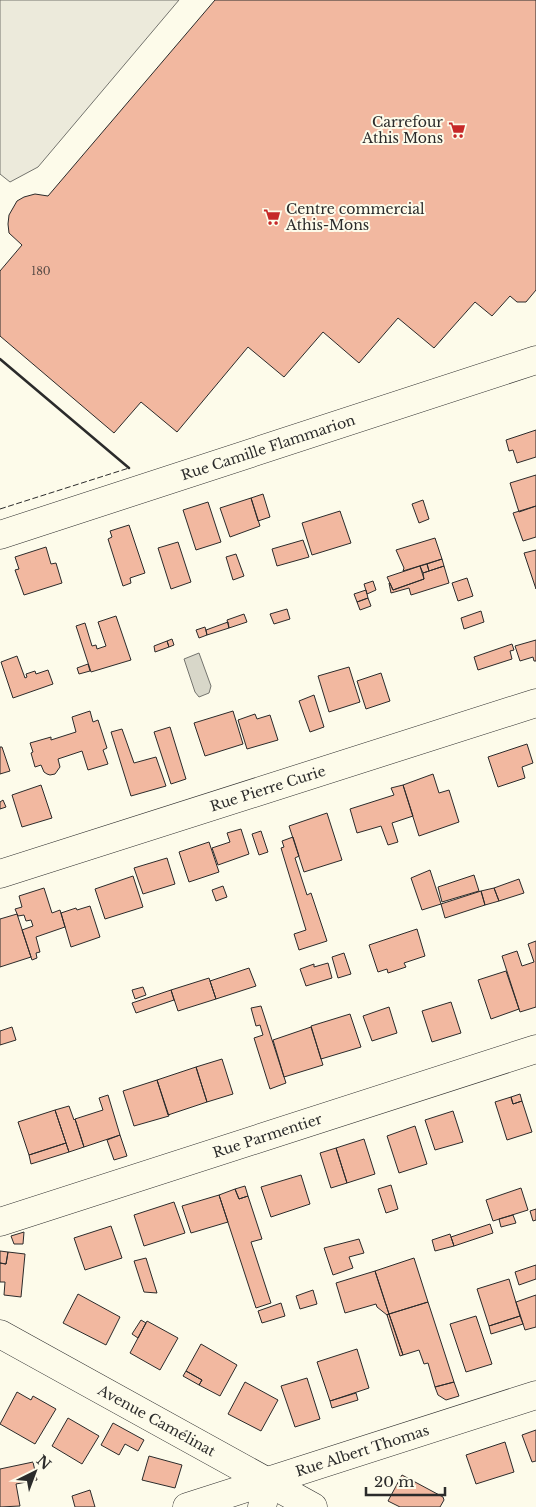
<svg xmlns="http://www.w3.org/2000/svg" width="536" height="1507" font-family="'Libre Baskerville',serif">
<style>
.parking{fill:#eceadb;stroke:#74746e}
.water{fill:#d8d7c9;stroke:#74746e}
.building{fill:#f2b8a0;stroke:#2b2b2b}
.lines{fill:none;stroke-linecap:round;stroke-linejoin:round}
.minor-casing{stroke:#2b2b2b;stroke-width:29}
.minor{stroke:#fdfbea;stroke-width:28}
.fence{stroke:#2b2b2b;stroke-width:1;stroke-dasharray:6 2.5;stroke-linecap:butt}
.wall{stroke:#2b2b2b;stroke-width:2.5}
.labels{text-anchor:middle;stroke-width:4;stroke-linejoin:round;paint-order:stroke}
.number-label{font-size:11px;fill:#5d4e48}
.poi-label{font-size:14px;fill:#2b2b2b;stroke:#fdfbea;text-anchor:end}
.street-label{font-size:14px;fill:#2b2b2b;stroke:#fdfbea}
</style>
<rect width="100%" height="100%" fill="#fdfbea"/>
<path class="parking" d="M 0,0 L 179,0 L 38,167 L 10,182 L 0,174 Z"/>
<path class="water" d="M 199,653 L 211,686 L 209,693 L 199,697 L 195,692 L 184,659 Z"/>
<path class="building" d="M 215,0 L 536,0 L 536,290 L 526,302 L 517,302 L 510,296 L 492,316 L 475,302 L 434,348 L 398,318 L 359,363 L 323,332 L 284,377 L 248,347 L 177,432 L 141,402 L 114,433 L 0,336 L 0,271 L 22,245 L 9,233 L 8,224 L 9,215 L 17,201 L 24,197 L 35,194 L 48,196 Z
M 536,430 L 536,457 L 517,463 L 513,450 L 509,451 L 506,440 Z
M 536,475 L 536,506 L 519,512 L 510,483 Z
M 263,494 L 270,517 L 258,521 L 251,498 Z
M 251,498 L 260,526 L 230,537 L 220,508 Z
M 423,500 L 429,519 L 419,523 L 412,504 Z
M 208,502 L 221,542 L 196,550 L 183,510 Z
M 536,506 L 536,537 L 523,541 L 513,513 Z
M 340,511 L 351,543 L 312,555 L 302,523 Z
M 129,525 L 145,573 L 130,578 L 131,583 L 123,586 L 108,539 L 112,537 L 110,531 Z
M 435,538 L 442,559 L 403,571 L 404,568 L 396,550 Z
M 303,540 L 309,557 L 277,566 L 272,549 Z
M 178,542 L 191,582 L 171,589 L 158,548 Z
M 46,547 L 51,564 L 56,563 L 62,583 L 24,595 L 15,570 L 19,569 L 15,557 Z
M 536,550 L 536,589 L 524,553 Z
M 236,554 L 244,576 L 233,580 L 226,557 Z
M 442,559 L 444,566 L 429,571 L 427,564 Z
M 427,564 L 429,571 L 423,573 L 420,566 Z
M 420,566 L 424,579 L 393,590 L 387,577 Z
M 444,566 L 449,583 L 411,595 L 409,588 L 391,593 L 389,583 L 390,583 L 393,590 L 424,579 L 423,573 Z
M 467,578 L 473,596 L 458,601 L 452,583 Z
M 373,581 L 376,590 L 367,594 L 364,584 Z
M 366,590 L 368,598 L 357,602 L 354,594 Z
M 368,598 L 371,606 L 360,610 L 357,602 Z
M 287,609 L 290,619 L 274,624 L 270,614 Z
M 481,611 L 484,622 L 464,629 L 461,618 Z
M 244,614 L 247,622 L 229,628 L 227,620 Z
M 116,616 L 131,660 L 91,672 L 76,626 L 85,623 L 92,646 L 96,645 L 97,649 L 106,646 L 98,622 Z
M 228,622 L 229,628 L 207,635 L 206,630 Z
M 205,627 L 207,635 L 199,638 L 196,630 Z
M 172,639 L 174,645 L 169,647 L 167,641 Z
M 536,640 L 536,661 L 534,661 L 533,657 L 520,661 L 515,646 Z
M 167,641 L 169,647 L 155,652 L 154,646 Z
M 512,644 L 514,650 L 510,651 L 512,659 L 478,670 L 474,657 Z
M 17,656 L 25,678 L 27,677 L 26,674 L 35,671 L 36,674 L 48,670 L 53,684 L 13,698 L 1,662 Z
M 88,664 L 90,671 L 79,674 L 77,668 Z
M 349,667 L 360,702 L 329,712 L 318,676 Z
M 381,673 L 390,701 L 366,709 L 357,681 Z
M 314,695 L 324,727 L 310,732 L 299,701 Z
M 90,711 L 93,722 L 98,720 L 107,748 L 103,750 L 108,764 L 88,770 L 82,751 L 58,759 L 60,767 L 55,774 L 50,775 L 47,774 L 44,772 L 41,765 L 35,767 L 31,753 L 33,752 L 30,743 L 51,737 L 51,740 L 76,732 L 72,717 Z
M 233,711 L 243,744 L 205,756 L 194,723 Z
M 255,714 L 257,719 L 270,715 L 278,740 L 247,749 L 238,720 Z
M 170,727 L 186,779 L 171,784 L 154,732 Z
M 122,729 L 134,763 L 156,757 L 166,786 L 131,796 L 111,732 Z
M 527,744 L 533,763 L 522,767 L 525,778 L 498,787 L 488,757 Z
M 0,747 L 2,747 L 10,771 L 0,774 Z
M 433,774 L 439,793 L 449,790 L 459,822 L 419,836 L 403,785 Z
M 41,785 L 52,818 L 22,827 L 12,795 Z
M 403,785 L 413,816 L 392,823 L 398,842 L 388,845 L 381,826 L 357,833 L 350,809 L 394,795 L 391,788 Z
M 3,800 L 6,807 L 0,809 L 0,802 Z
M 327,813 L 342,860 L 304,872 L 289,826 Z
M 241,829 L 249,854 L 218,865 L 212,848 L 230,842 L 227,833 Z
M 261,831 L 268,852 L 259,855 L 252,834 Z
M 293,837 L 299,856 L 295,858 L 307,895 L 311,893 L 327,941 L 299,950 L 294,934 L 306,930 L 281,848 L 284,847 L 282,841 Z
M 209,842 L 219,872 L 189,882 L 179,852 Z
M 167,858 L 175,884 L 143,894 L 134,868 Z
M 430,870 L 441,904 L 422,910 L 411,878 Z
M 474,875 L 479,891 L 442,902 L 438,887 Z
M 133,876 L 143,907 L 105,919 L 95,889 Z
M 519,879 L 524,893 L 499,901 L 494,888 Z
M 223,886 L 227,897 L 216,901 L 212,890 Z
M 44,888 L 52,913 L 60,910 L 65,927 L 36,937 L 40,952 L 36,953 L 37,958 L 32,960 L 22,930 L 33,926 L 31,920 L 26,921 L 24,915 L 18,916 L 15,909 L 22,907 L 19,896 Z
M 494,888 L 499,901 L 485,905 L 481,891 Z
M 481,891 L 485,905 L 445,918 L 441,904 Z
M 90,906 L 100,937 L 71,947 L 61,913 L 76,908 L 77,910 Z
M 17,914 L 31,957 L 0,967 L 0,919 Z
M 417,929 L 425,956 L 404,963 L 406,967 L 388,973 L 387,969 L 378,972 L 369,945 Z
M 536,941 L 536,1007 L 520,1012 L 502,956 L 517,951 L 522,966 L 534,962 L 528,944 Z
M 344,953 L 351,974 L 338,978 L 332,957 Z
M 328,963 L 332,978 L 306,986 L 300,969 L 314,964 L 314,967 Z
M 249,968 L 256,986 L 216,999 L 210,981 Z
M 506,971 L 519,1009 L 491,1019 L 478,980 Z
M 209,978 L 216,999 L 178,1011 L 171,990 Z
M 143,987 L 146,995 L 135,999 L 132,990 Z
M 171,990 L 174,1000 L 136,1013 L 132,1003 Z
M 451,1002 L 461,1033 L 432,1042 L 422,1011 Z
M 261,1006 L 286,1083 L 270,1089 L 254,1038 L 263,1035 L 260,1025 L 256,1026 L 251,1008 Z
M 389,1007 L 397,1033 L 372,1041 L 363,1016 Z
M 350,1014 L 361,1047 L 321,1059 L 311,1026 Z
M 12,1027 L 16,1040 L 0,1045 L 0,1031 Z
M 311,1027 L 323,1065 L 284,1077 L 273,1040 Z
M 222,1059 L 233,1094 L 207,1102 L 196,1067 Z
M 196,1067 L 207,1102 L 168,1115 L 157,1080 Z
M 157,1080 L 169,1116 L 134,1126 L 123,1091 Z
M 520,1094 L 522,1101 L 513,1104 L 511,1097 Z
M 108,1095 L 120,1135 L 84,1147 L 75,1119 L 103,1110 L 99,1098 Z
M 511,1097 L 513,1104 L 522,1101 L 532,1132 L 507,1140 L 495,1102 Z
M 69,1106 L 74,1120 L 75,1119 L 84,1147 L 69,1152 L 55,1110 Z
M 55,1110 L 66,1143 L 29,1155 L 18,1122 Z
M 453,1111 L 463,1142 L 435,1150 L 425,1120 Z
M 415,1126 L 427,1164 L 399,1173 L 387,1136 Z
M 120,1135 L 127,1156 L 114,1160 L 107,1140 Z
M 364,1139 L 375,1174 L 347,1183 L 336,1148 Z
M 66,1143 L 69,1152 L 31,1164 L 29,1155 Z
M 336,1148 L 347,1183 L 331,1188 L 320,1153 Z
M 301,1175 L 310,1204 L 271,1217 L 261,1187 Z
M 391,1185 L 398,1209 L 386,1213 L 378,1189 Z
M 245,1186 L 248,1196 L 239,1199 L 235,1189 Z
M 521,1188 L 528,1210 L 493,1221 L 486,1200 Z
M 235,1189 L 239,1199 L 248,1196 L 262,1239 L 251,1242 L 271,1303 L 256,1308 L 219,1195 Z
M 219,1195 L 228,1222 L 191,1233 L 182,1206 Z
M 174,1202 L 185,1233 L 144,1246 L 134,1215 Z
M 536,1209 L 536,1220 L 533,1221 L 530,1211 Z
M 513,1215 L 516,1223 L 501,1227 L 499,1219 Z
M 490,1224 L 493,1233 L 454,1246 L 451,1237 Z
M 111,1226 L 122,1258 L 85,1270 L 74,1238 Z
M 24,1232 L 23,1244 L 14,1244 L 11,1236 Z
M 450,1234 L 454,1246 L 435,1251 L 432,1240 Z
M 359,1239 L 364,1253 L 349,1257 L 353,1268 L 333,1275 L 324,1248 Z
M 0,1251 L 8,1252 L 6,1264 L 0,1263 Z
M 8,1252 L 25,1254 L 21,1297 L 4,1295 L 5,1282 L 0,1282 L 0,1263 L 6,1264 Z
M 146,1258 L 157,1293 L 144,1292 L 134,1261 Z
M 414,1258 L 428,1302 L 389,1314 L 375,1271 Z
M 536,1265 L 536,1279 L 519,1285 L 515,1272 Z
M 375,1271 L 389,1314 L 387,1315 L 377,1307 L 376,1304 L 345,1313 L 336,1283 Z
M 509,1279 L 520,1316 L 489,1326 L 477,1289 Z
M 313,1290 L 317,1304 L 300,1309 L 296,1296 Z
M 78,1294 L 120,1317 L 106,1345 L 63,1323 Z
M 536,1295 L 536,1327 L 525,1330 L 516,1302 Z
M 428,1302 L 454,1382 L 435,1387 L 428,1363 L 424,1364 L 419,1350 L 403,1355 L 389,1314 Z
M 281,1303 L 285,1316 L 262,1323 L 258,1311 Z
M 389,1314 L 403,1355 L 400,1356 L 387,1315 Z
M 476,1316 L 492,1364 L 466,1372 L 450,1324 Z
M 520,1316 L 523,1324 L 491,1334 L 489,1326 Z
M 141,1320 L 146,1323 L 138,1338 L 132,1334 Z
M 147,1321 L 178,1338 L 160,1370 L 130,1353 Z
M 201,1344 L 237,1365 L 220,1396 L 199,1385 L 202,1380 L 186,1371 Z
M 357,1349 L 369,1388 L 330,1401 L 317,1362 Z
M 186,1371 L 202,1380 L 199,1385 L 183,1376 Z
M 307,1378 L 320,1419 L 295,1427 L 281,1386 Z
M 245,1382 L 278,1400 L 261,1431 L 228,1414 Z
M 454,1382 L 459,1396 L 446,1400 L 438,1395 L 435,1387 Z
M 17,1392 L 31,1400 L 33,1396 L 56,1409 L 35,1444 L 0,1424 Z
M 356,1393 L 358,1400 L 332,1408 L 330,1401 Z
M 68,1418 L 99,1436 L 82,1464 L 52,1446 Z
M 113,1423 L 144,1440 L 138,1451 L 125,1444 L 119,1455 L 101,1445 Z
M 536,1430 L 536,1461 L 532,1462 L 522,1435 Z
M 505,1442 L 514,1472 L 476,1484 L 466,1455 Z
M 149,1456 L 182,1465 L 175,1488 L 142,1480 Z
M 33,1462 L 37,1480 L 16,1484 L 20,1506 L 0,1507 L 0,1469 Z
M 402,1475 L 443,1497 L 444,1500 L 440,1507 L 400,1507 L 388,1501 Z
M 90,1490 L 95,1507 L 75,1507 L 72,1496 Z"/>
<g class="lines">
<g class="minor-casing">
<g id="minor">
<path id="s1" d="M 0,535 L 536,360"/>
<path id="s2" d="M 0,874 L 536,703"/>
<path id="s3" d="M 0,1222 L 536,1049"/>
<path id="s4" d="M 0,1334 L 313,1507"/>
<path id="s5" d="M 187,1507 L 536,1395"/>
<path d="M 262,1507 L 268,1481"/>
</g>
</g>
<use href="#minor" class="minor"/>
<path class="fence" d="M 0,509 L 129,468"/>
<path class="wall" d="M 0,359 L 129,468"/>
</g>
<defs>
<g id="supermarket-bare" transform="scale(1.35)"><path d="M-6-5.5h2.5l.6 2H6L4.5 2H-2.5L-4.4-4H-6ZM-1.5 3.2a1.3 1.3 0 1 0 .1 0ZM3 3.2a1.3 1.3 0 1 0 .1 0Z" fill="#c62828" stroke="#fdfbea" stroke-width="2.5" paint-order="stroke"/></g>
</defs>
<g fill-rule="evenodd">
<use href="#supermarket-bare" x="457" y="130"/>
<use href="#supermarket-bare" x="272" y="217"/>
</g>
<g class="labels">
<g class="number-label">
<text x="41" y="275">180</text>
</g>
<g class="poi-label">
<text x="443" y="127">Carrefour<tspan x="443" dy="16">Athis Mons</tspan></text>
<text x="286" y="214" text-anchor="start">Centre commercial<tspan x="286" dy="16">Athis-Mons</tspan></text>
</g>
<g class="street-label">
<text dy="5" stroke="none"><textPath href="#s1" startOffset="282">Rue Camille Flammarion</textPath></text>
<text dy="5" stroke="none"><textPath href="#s2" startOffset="281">Rue Pierre Curie</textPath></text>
<text dy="5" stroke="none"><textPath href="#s3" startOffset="281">Rue Parmentier</textPath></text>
<text dy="5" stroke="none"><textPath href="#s4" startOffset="179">Avenue Camélinat</textPath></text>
<text dy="5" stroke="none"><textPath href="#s5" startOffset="184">Rue Albert Thomas</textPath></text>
</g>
</g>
<g transform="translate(35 1472) rotate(42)" stroke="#fdfbea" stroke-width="4" paint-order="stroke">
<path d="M0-4L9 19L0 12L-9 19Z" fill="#2b2b2b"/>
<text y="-8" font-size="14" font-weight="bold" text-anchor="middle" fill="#2b2b2b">N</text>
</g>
<path d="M366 1487v8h79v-8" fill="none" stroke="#2b2b2b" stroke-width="2.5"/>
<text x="374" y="1487" font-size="15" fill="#2b2b2b" stroke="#fdfbea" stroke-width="4" paint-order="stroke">20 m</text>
</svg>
